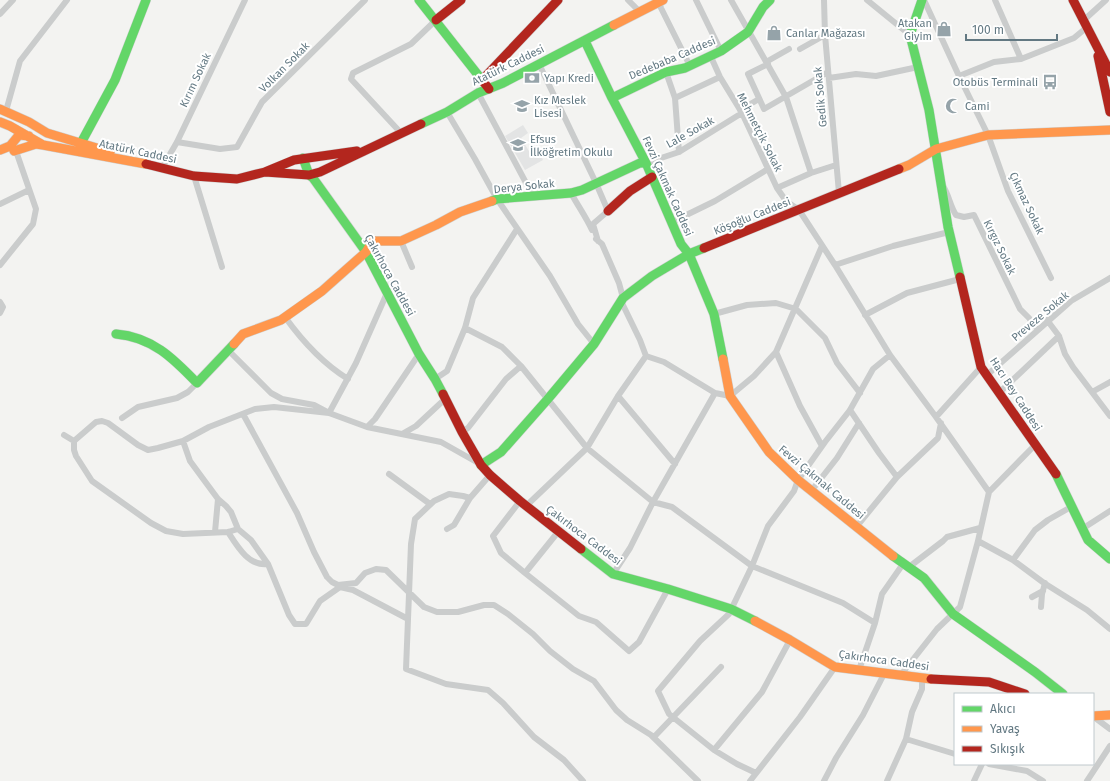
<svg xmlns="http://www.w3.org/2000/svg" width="1110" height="781" font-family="'Fira Sans',sans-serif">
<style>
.built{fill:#e3e4e4}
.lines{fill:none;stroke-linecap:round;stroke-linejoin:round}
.fast-casing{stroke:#cfd1d1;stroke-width:10}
.slow-casing{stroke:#cfd1d1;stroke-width:10}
.jam-casing{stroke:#cfd1d1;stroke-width:10}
.street{stroke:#cacccc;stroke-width:6}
.fast{stroke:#63d668;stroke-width:9}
.slow{stroke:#ff974d;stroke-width:9}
.jam{stroke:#b3261e;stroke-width:9}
.labels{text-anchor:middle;stroke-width:4;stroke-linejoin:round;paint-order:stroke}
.poi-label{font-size:11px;fill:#627882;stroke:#fff;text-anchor:start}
.street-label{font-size:11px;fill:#627882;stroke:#fff}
</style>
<rect width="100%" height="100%" fill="#f3f3f1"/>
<path class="built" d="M 523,125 L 528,133 L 521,138 L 532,156 L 539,152 L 543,160 L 525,170 L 505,136 Z"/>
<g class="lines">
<g class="fast-casing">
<path id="fast" d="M 419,0 L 482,80
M 922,0 L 910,35 L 929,110 L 948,227 L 960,277
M 585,41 L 612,98 L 646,163 L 681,244 L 689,254 L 714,314 L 723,359
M 612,98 L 666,72 L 685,68 L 721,51 L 748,32 L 763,7 L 770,0
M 421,124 L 447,112 L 478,93 L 503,83 L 614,25
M 81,143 L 115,80 L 146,0
M 303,158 L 309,175 L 313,178 L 366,252 L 419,354 L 435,379 L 443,394
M 492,201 L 497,199 L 571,193 L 582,190 L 640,163 L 646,163
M 116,334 C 152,337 173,358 197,383 L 234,344
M 481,465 L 501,452 L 547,400 L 594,344 L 623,298 L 652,276 L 689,254 L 704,248
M 1056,474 L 1088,540 L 1110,559
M 581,549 L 613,574 L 668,589 L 731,609 L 755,621
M 893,556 L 924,578 L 953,614 L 1035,672 L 1063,694"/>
</g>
<g class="slow-casing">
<path id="slow" d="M 614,25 L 663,0
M 0,109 L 29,122 L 47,133 L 110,152
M 0,122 L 10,126 L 43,145 L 146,164
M 0,150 L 10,146 L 19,135 L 29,136
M 14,151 L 36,144 L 43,145
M 899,169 L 909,165 L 936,149 L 988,135 L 1110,130
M 234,344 L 243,334 L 281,320 L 322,291 L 366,252 L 373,241 L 401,241 L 436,225 L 460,212 L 492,201
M 723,359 L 730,396 L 769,452 L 798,480 L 893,556
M 755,621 L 790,640 L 835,667 L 931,679
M 1093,716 L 1110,715"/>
</g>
<g class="jam-casing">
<path id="jam" d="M 1073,0 L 1110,72
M 436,20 L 461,0
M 1098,56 L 1110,112
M 489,89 L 482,80 L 558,0
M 146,164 L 194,176 L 237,179 L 265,172 L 294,160 L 357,151
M 265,172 L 309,175 L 320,172 L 421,124
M 608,211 L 630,191 L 652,177
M 704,248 L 899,169
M 960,277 L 981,367 L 1056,474
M 443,394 L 462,432 L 481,465 L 490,475 L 520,501 L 581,549
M 931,679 L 989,682 L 1025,694"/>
</g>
<path class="street" d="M 628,0 L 640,12
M 696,0 L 721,51
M 731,0 L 786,97 L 811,173
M 824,0 L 825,35 L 839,193
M 867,0 L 910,35
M 924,0 L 959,76 L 988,135 L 1008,191 L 1051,278
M 995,0 L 1021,59
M 659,2 L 661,8 L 690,66
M 0,14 L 13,0
M 1084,20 L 1106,0
M 800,49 L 825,35
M 711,57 L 720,77 L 742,113 L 777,188 L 786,201 L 799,210 L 835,265 L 890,355 L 936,417 L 989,492
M 766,62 L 789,49
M 539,64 L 596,183 L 608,211 L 593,224 L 598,241
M 768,64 L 748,74 L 764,109 L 828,72
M 666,72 L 675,98 L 679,152
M 959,76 L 994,62 L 1021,59 L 1074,38 L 1086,28
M 829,78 L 856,74 L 876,76 L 918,67
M 478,93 L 533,196
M 675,98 L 720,77
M 740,110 L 759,99
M 6,111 L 20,61 L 67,0
M 447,112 L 475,159 L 497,199 L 550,276 L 578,324 L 594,344
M 401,133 L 351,79 L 353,73 L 411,44 L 436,20
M 177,142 L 220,149 L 237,147 L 262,102 L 365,0
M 646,163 L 679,152 L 742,113
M 162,168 L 177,142 L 245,0
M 194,176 L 222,267
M 943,186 C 949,195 950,206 956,215 L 964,217 L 974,215 L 1020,309 L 1029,318 L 1038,330
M 777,188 L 811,173 L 836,165
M 571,193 C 578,206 586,217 592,230
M 0,204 L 29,190
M 672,222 L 715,201 L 768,169
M 596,239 L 602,244 L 619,283 L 623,298
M 401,241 L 412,267
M 0,265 L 33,224 L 36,209 L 17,154 L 12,149
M 835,265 L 893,246 L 949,232
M 621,301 L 640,340 L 646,356 L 664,362 L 715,393 L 730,396 L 754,376 L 776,352 L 822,246
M 0,302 L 3,307 L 0,313
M 714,314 L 747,305 L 776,303 L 796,309 L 825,338 L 837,363 L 860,393
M 865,315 L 907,293 L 960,279
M 285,317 C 303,342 322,363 348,379
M 1047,320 L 1059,336 L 1065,354 L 1073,367 L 1110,416
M 465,328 L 502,347 L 521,366 L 587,448 L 653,502 L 672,507 L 752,566 L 843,603 L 875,623
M 229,351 L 271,393 L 282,399 L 314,405 L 329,413 L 356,363 L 387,293
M 776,352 L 800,406 L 822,446
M 987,375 L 1071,301 L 1110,278
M 435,379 L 447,371 L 465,328 L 473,298 L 517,229
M 1092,392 L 1110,382
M 999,393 L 1059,336
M 618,396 L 675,464
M 850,410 L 879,453 L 897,477
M 243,414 L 297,513 L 314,552 L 327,577 L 332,582 L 338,585 L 356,583 L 365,573 L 376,569 L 386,570 L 424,607 L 437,612 L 458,612 L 484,605 L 494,605 L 508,614 L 533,634 L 550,651 L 573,669 L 594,681 L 616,710 L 627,720 L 651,735 L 698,781
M 936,417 L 981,367
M 122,418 L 138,407 L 177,398 L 188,392 L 197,383
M 367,427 L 375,419 L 419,354
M 462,432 L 468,428 L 506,379 L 521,366
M 402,434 L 416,426 L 445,399
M 64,435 L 74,441 L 96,422 L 102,421 L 108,423 L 138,445 L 148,450 L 158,448 L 183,441 L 209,427 L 255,409 L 274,407 L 329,413 L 367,427 L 441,442 L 480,464
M 74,441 L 74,450 L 76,456 L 92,481 L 151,523 L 166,531 L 183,534 L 228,532 L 238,529
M 183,441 L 190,461 L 201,476 L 218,499 L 226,506 L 231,512 L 238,529 L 251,540 L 268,564 L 289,615 L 295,624 L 306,624 L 320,601 L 340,587 L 353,590 L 408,619 L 411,544 L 415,519 L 434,501 L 449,494 L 463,496 L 470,498 L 490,475
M 389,474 L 430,504
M 812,490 L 837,458 L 859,423
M 520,501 L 493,536 L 501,553 L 525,573
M 526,506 L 587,448 L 618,396 L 646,356
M 857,526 L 897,477 L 938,438 L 941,423
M 447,529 L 454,525 L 470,498
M 1082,529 L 1110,511
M 215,532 L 218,499
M 228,532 C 237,546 249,567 268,564
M 558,532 L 525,573 L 579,616 L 596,622 L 629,651 L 639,642 L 668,589
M 978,541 L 1013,560 L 1044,583 L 1087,610 L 1110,629
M 1013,560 L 1035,530 L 1048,520 L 1071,507
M 909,567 L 943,541 L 947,537 L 980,528
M 613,574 L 630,548 L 653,502 L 715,393
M 1032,597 L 1043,591
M 1041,607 L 1042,594 L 1045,583
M 408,619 L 406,669 L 446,684 L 488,690 L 503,703 L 534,737 L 564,760 L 583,781
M 859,670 L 875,623 L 882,594 L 903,564
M 900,676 L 937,629 L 960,607 L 978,541 L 989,492 L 1035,445
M 1094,717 L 1110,729
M 654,737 L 721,667
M 906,739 L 955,754
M 714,750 L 762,692 L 790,640
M 989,764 L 1027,771 L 1043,781
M 756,773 L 737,764 L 714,750 L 669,714 L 658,691 L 700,641 L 729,614 L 752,566 L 768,526 L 794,491 L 798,480 L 825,442 L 850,410 L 873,369 L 890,355
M 750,781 L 800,717 L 835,667
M 824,781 L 836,758 L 863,715 L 884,674
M 887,781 L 906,739 L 912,712 L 922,689 L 922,679
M 974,781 L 982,764
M 1087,781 L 1110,746"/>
<use href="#fast" class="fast"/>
<use href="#slow" class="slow"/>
<use href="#jam" class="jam"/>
</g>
<defs>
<g id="shop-bare" transform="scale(1.2)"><path d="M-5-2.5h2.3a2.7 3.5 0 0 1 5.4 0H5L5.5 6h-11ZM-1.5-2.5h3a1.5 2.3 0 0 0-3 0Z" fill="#95a3a9" stroke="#fff" stroke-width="2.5" paint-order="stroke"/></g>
<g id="bank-bare" transform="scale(1.2)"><path d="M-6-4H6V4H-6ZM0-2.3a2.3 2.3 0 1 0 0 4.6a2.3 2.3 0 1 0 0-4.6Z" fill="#95a3a9" stroke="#fff" stroke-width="2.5" paint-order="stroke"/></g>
<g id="bus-bare" transform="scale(1.2)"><path d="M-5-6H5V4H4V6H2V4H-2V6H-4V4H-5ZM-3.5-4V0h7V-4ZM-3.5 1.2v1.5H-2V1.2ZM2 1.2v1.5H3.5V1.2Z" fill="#95a3a9" stroke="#fff" stroke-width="2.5" paint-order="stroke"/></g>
<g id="school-bare" transform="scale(1.2)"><path d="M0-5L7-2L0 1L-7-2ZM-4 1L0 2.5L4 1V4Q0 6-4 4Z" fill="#95a3a9" stroke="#fff" stroke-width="2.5" paint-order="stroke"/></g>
<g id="mosque-bare" transform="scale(1.2)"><path d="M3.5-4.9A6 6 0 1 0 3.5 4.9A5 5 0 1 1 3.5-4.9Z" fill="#95a3a9" stroke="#fff" stroke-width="2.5" paint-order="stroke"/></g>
</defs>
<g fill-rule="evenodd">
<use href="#shop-bare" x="944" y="29"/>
<use href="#shop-bare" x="774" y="33"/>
<use href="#bank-bare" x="532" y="78"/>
<use href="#bus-bare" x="1050" y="82"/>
<use href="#school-bare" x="522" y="106"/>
<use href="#mosque-bare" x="953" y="106"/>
<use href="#school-bare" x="518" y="145"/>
</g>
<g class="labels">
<g class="poi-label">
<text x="932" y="27" text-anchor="end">Atakan<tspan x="932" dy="13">Giyim</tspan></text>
<text x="786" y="37">Canlar Mağazası</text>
<text x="544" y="82">Yapı Kredi</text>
<text x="1038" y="86" text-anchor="end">Otobüs Terminali</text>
<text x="534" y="104">Kız Meslek<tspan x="534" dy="13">Lisesi</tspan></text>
<text x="965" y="110">Cami</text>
<text x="530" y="143">Efsus<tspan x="530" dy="13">İlköğretim Okulu</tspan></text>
</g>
<g class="street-label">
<text transform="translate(672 58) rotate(-23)" y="4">Dedebaba Caddesi</text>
<text transform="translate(508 65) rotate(-26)" y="4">Atatürk Caddesi</text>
<text transform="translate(284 67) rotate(-45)" y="4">Volkan Sokak</text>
<text transform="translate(195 80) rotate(-65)" y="4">Kırım Sokak</text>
<text transform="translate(820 97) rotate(-95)" y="4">Gedik Sokak</text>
<text transform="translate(690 132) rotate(-29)" y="4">Lale Sokak</text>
<text transform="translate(760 132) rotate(63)" y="4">Mehmetçik Sokak</text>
<text transform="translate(138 151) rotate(12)" y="4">Atatürk Caddesi</text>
<text transform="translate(524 186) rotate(-6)" y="4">Derya Sokak</text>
<text transform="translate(668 186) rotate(66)" y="4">Fevzi Çakmak Caddesi</text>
<text transform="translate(1027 203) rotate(65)" y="4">Çıkmaz Sokak</text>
<text transform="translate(752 216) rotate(-22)" y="4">Köşoğlu Caddesi</text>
<text transform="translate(1000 247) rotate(64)" y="4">Kırgız Sokak</text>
<text transform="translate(390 275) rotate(61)" y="4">Çakırhoca Caddesi</text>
<text transform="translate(1040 316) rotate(-40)" y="4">Preveze Sokak</text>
<text transform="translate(1016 394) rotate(57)" y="4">Hacı Bey Caddesi</text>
<text transform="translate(822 482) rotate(40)" y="4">Fevzi Çakmak Caddesi</text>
<text transform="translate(584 535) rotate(37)" y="4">Çakırhoca Caddesi</text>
<text transform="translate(884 660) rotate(8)" y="4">Çakırhoca Caddesi</text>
</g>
</g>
<rect x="954" y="693" width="140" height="72" fill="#ffffff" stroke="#c0c9cd"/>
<rect x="962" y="706" width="20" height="6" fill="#63d668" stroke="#c0c9cd"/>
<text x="990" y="713" font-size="12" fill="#627882">Akıcı</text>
<rect x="962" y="726" width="20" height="6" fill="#ff974d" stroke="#c0c9cd"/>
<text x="990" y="733" font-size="12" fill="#627882">Yavaş</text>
<rect x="962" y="746" width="20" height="6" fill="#b3261e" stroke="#c0c9cd"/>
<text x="990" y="753" font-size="12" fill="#627882">Sıkışık</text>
<path d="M966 34v6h91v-6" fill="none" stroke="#627882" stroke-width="2"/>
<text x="972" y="34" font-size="12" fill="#627882" stroke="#ffffff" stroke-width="3" paint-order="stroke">100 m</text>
</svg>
